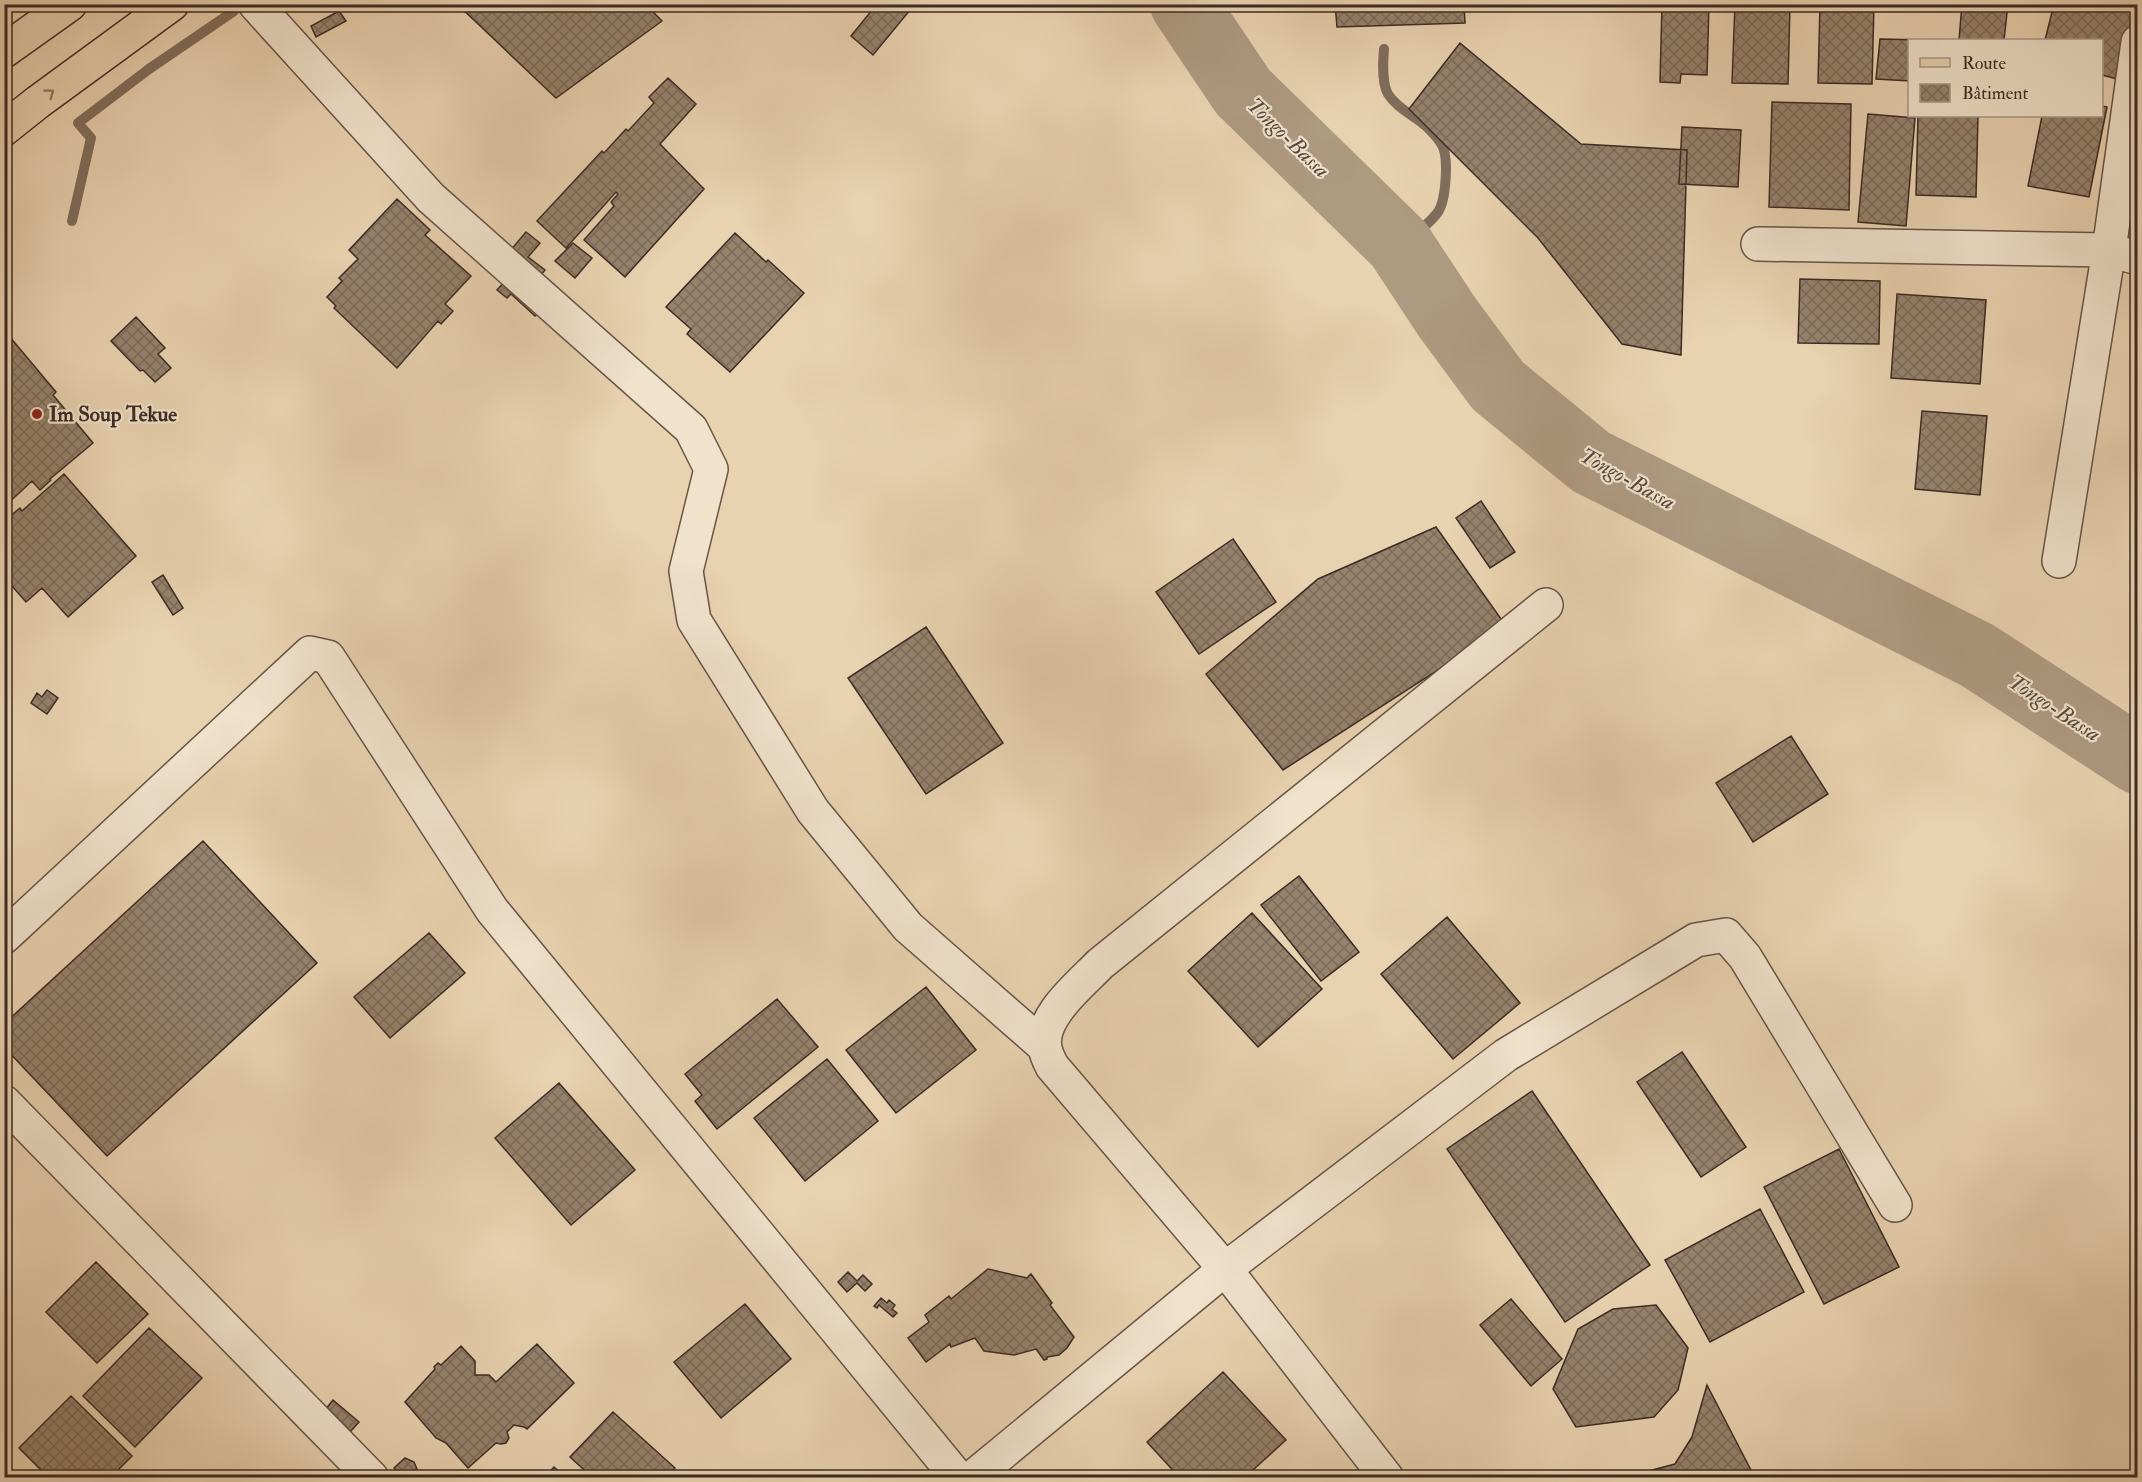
<svg xmlns="http://www.w3.org/2000/svg" width="2142" height="1482" font-family="'IM FELL Double Pica',serif">
<style>
.lines{fill:none;stroke-linecap:round;stroke-linejoin:round}
.stream{stroke:#806d5c;stroke-width:10}
.river{stroke:#ae9981;stroke-width:68}
.building{fill:url(#building-cross-hatch);stroke:#3c2b25;stroke-width:1.5}
.minor-casing{stroke:#675548;stroke-width:36}
.primary-casing{stroke:#3c2b25;stroke-width:36}
.minor{stroke:#f1e2cc;stroke-width:33}
.primary{stroke:#e9d2b0;stroke-width:33}
.oneway{stroke:#927e6a}
.poi-dot{fill:#8f2418;stroke:#f1e2cc;stroke-width:2}
.labels{text-anchor:middle;stroke-width:4.5;stroke-linejoin:round;paint-order:stroke}
.poi-label{font-size:21px;font-weight:bold;fill:#3c2b25;stroke:#f1e2cc;text-anchor:start}
.water-label{font-size:22px;font-style:italic;fill:#58463c;stroke:#f1e2cc}
</style>
<defs>
<pattern id="building-cross-hatch" width="8" height="8" patternUnits="userSpaceOnUse" patternTransform="scale(1.5)"><rect width="8" height="8" fill="#96826d"/><path d="M0 0l8 8M0 8l8-8" fill="none" stroke="#7c6b59"/></pattern>
</defs>
<rect width="100%" height="100%" fill="#e9d2b0"/>
<filter id="stains"><feTurbulence type="fractalNoise" baseFrequency=".00333" numOctaves="4"/><feColorMatrix values="0 0 0 0 .2 0 0 0 0 .09 0 0 0 0 .02 0 0 0 .5 -.17"/></filter>
<radialGradient id="worn" r=".72"><stop offset=".6" stop-color="#630" stop-opacity="0"/><stop offset="1" stop-color="#630" stop-opacity=".3"/></radialGradient>
<g class="lines">
<path class="stream" d="M 1384,49 C 1383,60 1382,84 1388,94 C 1398,110 1418,117 1430,130 C 1434,134 1439,140 1442,145 C 1449,158 1446,200 1438,212 C 1428,226 1412,235 1399,244
M 72,221 L 91,138 L 78,123 L 149,69 L 234,11"/>
<path class="river" d="M 1184,4 L 1243,92 L 1399,244 L 1447,317 L 1498,386 L 1591,462 L 1977,655 L 2138,760"/>
</g>
<path class="building" d="M 457,4 L 645,4 L 662,21 L 556,98 Z
M 877,4 L 915,4 L 873,55 L 851,36 Z
M 1335,4 L 1464,4 L 1465,23 L 1337,27 Z
M 1662,4 L 1709,4 L 1707,75 L 1681,74 L 1680,83 L 1660,82 Z
M 1735,4 L 1790,4 L 1788,84 L 1732,83 Z
M 1820,4 L 1874,4 L 1872,84 L 1818,83 Z
M 1962,4 L 2008,4 L 2004,40 L 1959,40 Z
M 2054,4 L 2135,4 L 2117,79 L 2102,75 L 2102,40 L 2045,40 Z
M 339,11 L 346,21 L 316,37 L 311,26 Z
M 1880,39 L 1928,40 L 1910,40 L 1910,81 L 1876,79 Z
M 1460,43 L 1581,144 L 1687,150 L 1681,355 L 1622,344 L 1538,238 L 1409,109 Z
M 668,78 L 696,104 L 660,144 L 704,189 L 625,277 L 584,240 L 614,206 L 611,202 L 618,194 L 616,192 L 566,248 L 537,221 L 602,151 L 604,153 L 626,129 L 628,131 L 654,103 L 649,97 Z
M 1772,102 L 1851,104 L 1849,210 L 1769,207 Z
M 2102,106 L 2107,107 L 2089,197 L 2028,186 L 2042,116 L 2102,116 Z
M 1868,114 L 1915,118 L 1906,226 L 1858,222 Z
M 1918,116 L 1978,116 L 1976,197 L 1916,195 Z
M 1682,127 L 1741,130 L 1738,187 L 1679,184 Z
M 397,199 L 430,230 L 425,235 L 471,276 L 445,304 L 453,311 L 441,324 L 438,321 L 397,368 L 334,308 L 336,306 L 327,297 L 342,281 L 339,278 L 358,259 L 349,250 Z
M 526,232 L 540,243 L 528,257 L 545,270 L 541,275 L 510,251 Z
M 735,233 L 766,262 L 768,260 L 804,293 L 730,372 L 687,334 L 691,329 L 666,307 Z
M 573,243 L 592,258 L 575,278 L 555,261 Z
M 507,279 L 544,307 L 535,316 L 511,294 L 507,298 L 497,290 Z
M 1800,279 L 1880,281 L 1879,344 L 1798,343 Z
M 1897,294 L 1986,300 L 1980,384 L 1891,378 Z
M 136,317 L 165,348 L 158,354 L 171,368 L 155,382 L 143,370 L 140,371 L 111,341 Z
M 4,330 L 56,392 L 53,395 L 93,443 L 50,479 L 51,480 L 40,490 L 32,481 L 4,507 L 4,445 L 10,440 L 4,434 Z
M 1922,411 L 1987,416 L 1980,495 L 1915,489 Z
M 64,474 L 136,556 L 68,617 L 42,588 L 26,602 L 4,577 L 4,521 L 20,508 L 22,511 Z
M 1481,501 L 1515,552 L 1490,568 L 1456,518 Z
M 1436,527 L 1506,626 L 1283,770 L 1206,674 L 1318,579 Z
M 1233,539 L 1276,602 L 1199,654 L 1156,592 Z
M 163,575 L 183,608 L 173,615 L 152,582 Z
M 926,627 L 1003,743 L 926,794 L 848,678 Z
M 47,690 L 58,698 L 47,714 L 31,703 L 37,693 L 42,697 Z
M 1791,736 L 1828,794 L 1753,842 L 1716,783 Z
M 203,841 L 317,963 L 107,1156 L 4,1047 L 4,1024 Z
M 1299,876 L 1359,952 L 1321,981 L 1261,905 Z
M 1252,913 L 1322,989 L 1258,1047 L 1188,971 Z
M 1447,917 L 1520,1003 L 1453,1059 L 1381,974 Z
M 429,933 L 465,973 L 390,1038 L 354,997 Z
M 926,987 L 976,1050 L 896,1113 L 846,1050 Z
M 777,999 L 818,1047 L 717,1129 L 695,1101 L 702,1095 L 685,1074 Z
M 1682,1052 L 1746,1147 L 1701,1177 L 1637,1082 Z
M 827,1059 L 878,1121 L 805,1181 L 754,1118 Z
M 559,1083 L 635,1170 L 571,1225 L 495,1138 Z
M 1532,1091 L 1650,1265 L 1565,1322 L 1447,1149 Z
M 1839,1149 L 1899,1267 L 1824,1304 L 1764,1187 Z
M 1760,1209 L 1804,1292 L 1710,1342 L 1665,1260 Z
M 96,1262 L 148,1314 L 97,1363 L 46,1312 Z
M 988,1269 L 1027,1278 L 1031,1274 L 1052,1303 L 1050,1305 L 1074,1337 L 1067,1348 L 1059,1355 L 1047,1357 L 1047,1359 L 1044,1360 L 1036,1349 L 1014,1355 L 984,1351 L 975,1338 L 951,1347 L 950,1344 L 926,1362 L 908,1338 L 929,1322 L 925,1315 L 949,1296 L 951,1299 Z
M 848,1272 L 857,1281 L 863,1275 L 872,1284 L 865,1291 L 857,1283 L 847,1292 L 838,1282 Z
M 881,1298 L 887,1303 L 889,1300 L 895,1305 L 892,1309 L 897,1313 L 893,1317 L 879,1305 L 877,1308 L 874,1306 Z
M 1511,1299 L 1562,1359 L 1531,1386 L 1480,1325 Z
M 745,1304 L 791,1359 L 721,1418 L 674,1362 Z
M 1656,1305 L 1688,1348 L 1678,1390 L 1654,1417 L 1576,1427 L 1553,1389 L 1578,1329 L 1613,1309 Z
M 149,1328 L 202,1378 L 135,1447 L 83,1396 Z
M 537,1344 L 574,1383 L 527,1429 L 524,1427 L 514,1425 L 507,1432 L 509,1438 L 506,1443 L 501,1444 L 496,1443 L 468,1468 L 446,1443 L 436,1438 L 405,1402 L 435,1369 L 434,1367 L 438,1363 L 441,1365 L 461,1346 L 475,1361 L 475,1375 L 489,1375 L 496,1382 Z
M 1223,1372 L 1286,1440 L 1244,1478 L 1180,1478 L 1147,1442 Z
M 1707,1385 L 1755,1478 L 1622,1478 L 1675,1464 L 1692,1437 Z
M 71,1396 L 132,1456 L 110,1478 L 49,1478 L 19,1448 Z
M 333,1400 L 359,1422 L 350,1432 L 325,1410 Z
M 613,1412 L 675,1468 L 666,1478 L 593,1478 L 570,1457 Z
M 405,1458 L 414,1462 L 417,1469 L 409,1478 L 404,1478 L 394,1468 Z
M 554,1467 L 566,1478 L 544,1478 Z"/>
<g class="lines">
<g class="minor-casing">
<path id="minor" d="M 255,4 L 431,198 L 691,429 L 711,469 L 686,571 L 694,620 L 813,811 L 908,927 L 1045,1047
M 1758,244 L 2109,250 L 2138,258
M 2059,561 L 2109,250 L 2138,42
M 4,937 L 310,653 L 328,657 L 492,910 L 958,1478
M 4,1102 L 372,1478
M 972,1478 L 1225,1269 L 1506,1055 L 1696,940 L 1726,935 L 1745,957 L 1895,1205
M 1387,1478 L 1225,1269 L 1052,1066 C 1049,1060 1046,1054 1045,1048 C 1039,1017 1081,984 1100,964 L 1546,605"/>
</g>
<g class="primary-casing">
<path id="primary" d="M 4,51 L 70,4
M 4,129 L 38,102 L 172,4"/>
</g>
<use href="#minor" class="minor"/>
<use href="#primary" class="primary"/>
</g>
<defs><path id="oneway-chevron" d="M-2-3.5L2.5 0L-2 3.5" fill="none" stroke-width="1.6" stroke-linecap="round" stroke-linejoin="round" transform="scale(1.5)"/></defs>
<use class="oneway" href="#oneway-chevron" transform="translate(50 93) rotate(-36)"/>
<circle class="poi-dot" cx="37" cy="414" r="6"/>
<g class="labels">
<g class="poi-label">
<text x="49" y="421">Im Soup Tekue</text>
</g>
<g class="water-label">
<text transform="translate(1289 137) rotate(44)" y="8">Tongo-Bassa</text>
<text transform="translate(1628 478) rotate(29)" y="8">Tongo-Bassa</text>
<text transform="translate(2055 707) rotate(33)" y="8">Tongo-Bassa</text>
</g>
</g>
<rect width="2142" height="1482" fill="none" stroke="#e9d2b0" stroke-width="24"/>
<rect x="6" y="6" width="2130" height="1470" fill="none" stroke="#3c2b25" stroke-width="3"/>
<rect x="12" y="12" width="2118" height="1458" fill="none" stroke="#3c2b25" stroke-width="1.5"/>
<rect x="1908" y="39" width="195" height="78" fill="#f1e2cc" stroke="#a99989" stroke-width="1.5"/>
<rect x="1920" y="58" width="30" height="9" fill="#e9d2b0" stroke="#a99989" stroke-width="1.5"/>
<text x="1962" y="69" font-size="18" fill="#3c2b25">Route</text>
<rect x="1920" y="84" width="30" height="18" fill="url(#building-cross-hatch)" stroke="#a99989" stroke-width="1.5"/>
<text x="1962" y="99" font-size="18" fill="#3c2b25">Bâtiment</text>
<rect width="100%" height="100%" filter="url(#stains)"/>
<rect width="100%" height="100%" fill="url(#worn)"/>
</svg>
